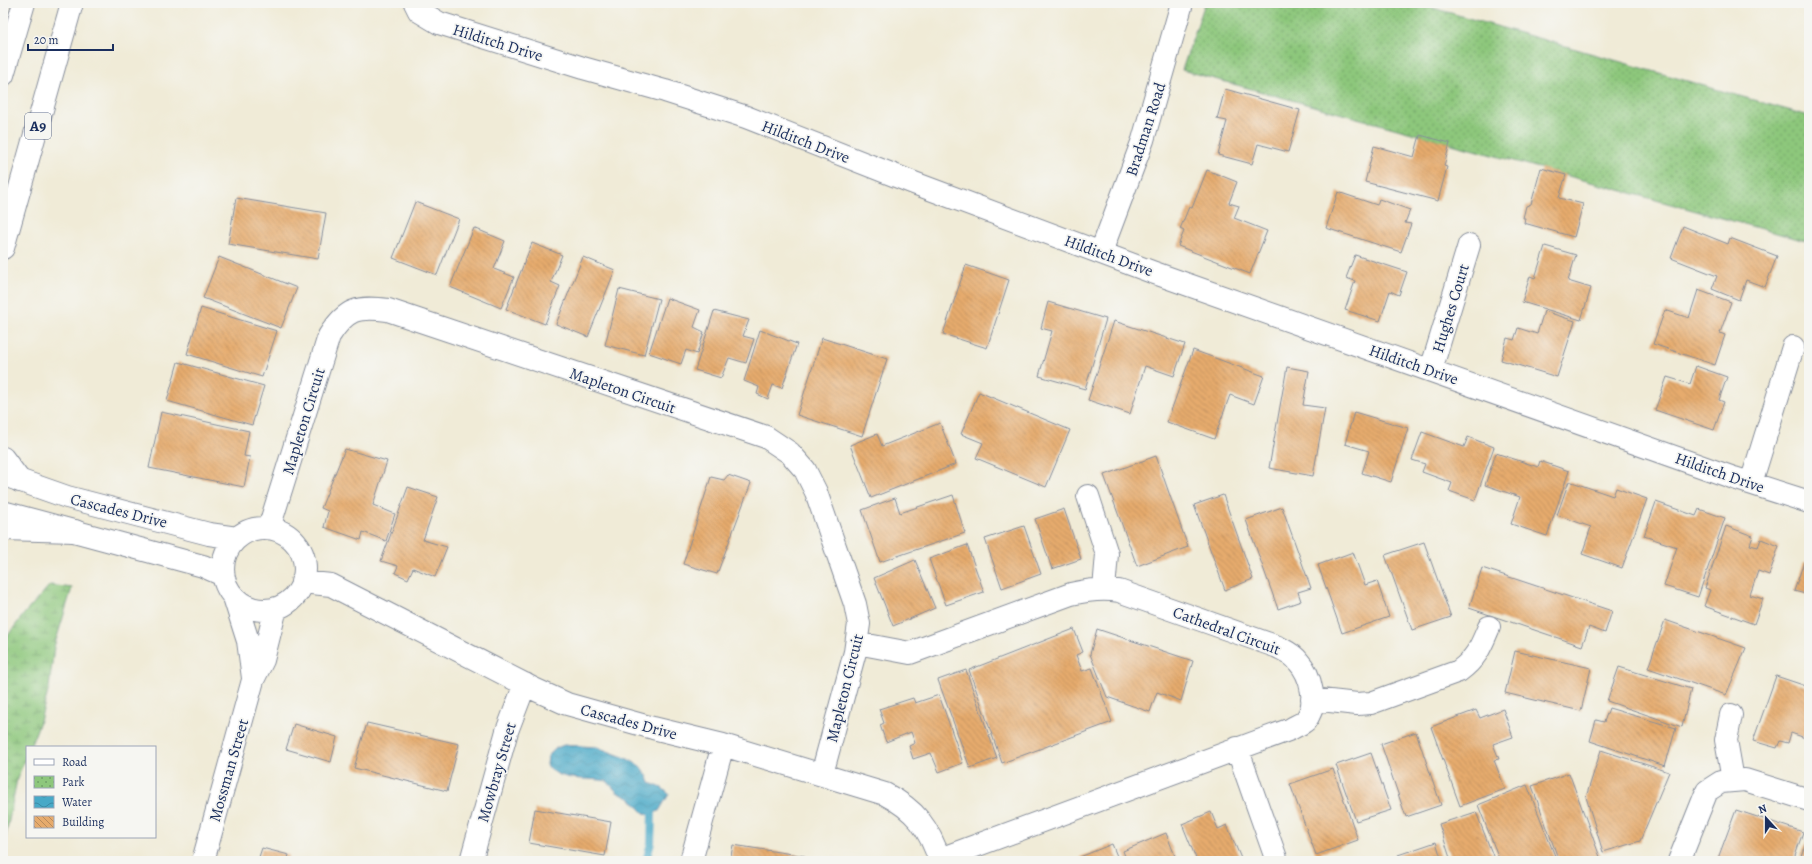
<svg xmlns="http://www.w3.org/2000/svg" width="1812" height="864" font-family="Alegreya,serif">
<style>
.wetland{fill:url(#wetland-marsh);stroke:#547b6d}
.park{fill:url(#park-dots);stroke:#547b6d}
.water{fill:url(#water-waves);stroke:#326c92}
.lines{fill:none;stroke-linecap:round;stroke-linejoin:round}
.stream{stroke:#48a9c7;stroke-width:8}
.building{fill:url(#building-back-hatch)}
.minor-casing{stroke:#868d9a;stroke-width:24}
.major-casing{stroke:#868d9a;stroke-width:24}
.minor{stroke:#fff;stroke-width:22}
.major{stroke:#fff;stroke-width:22}
.labels{text-anchor:middle;stroke-width:3.5;stroke-linejoin:round;paint-order:stroke}
.shield{fill:#f6f6f2;stroke:#5d6b8a;stroke-width:1}
.shield-label{font-size:15px;font-weight:bold;fill:#1b2f5e}
.street-label{font-size:16px;fill:#1b2f5e;stroke:#f6f6f2}
</style>
<defs>
<pattern id="wetland-marsh" width="20" height="14" patternUnits="userSpaceOnUse"><rect width="20" height="14" fill="#8dc77c"/><path d="M1 5h8M5 5V1M11 12h8M15 12V8" fill="none" stroke="#72a269"/></pattern>
<pattern id="park-dots" width="8" height="8" patternUnits="userSpaceOnUse"><rect width="8" height="8" fill="#8dc77c"/><path d="M2 2h.1M6 6h.1" fill="none" stroke="#72a269" stroke-width="1.8" stroke-linecap="round"/></pattern>
<pattern id="water-waves" width="16" height="10" patternUnits="userSpaceOnUse"><rect width="16" height="10" fill="#48a9c7"/><path d="M0 5q4-4 8 0t8 0" fill="none" stroke="#3b8aa5"/></pattern>
<pattern id="building-back-hatch" width="6" height="6" patternUnits="userSpaceOnUse"><rect width="6" height="6" fill="#e6ab6d"/><path d="M-1 5l2 2M0 0l6 6M5-1l2 2" fill="none" stroke="#ba8c5d"/></pattern>
</defs>
<rect width="100%" height="100%" fill="#f6f6f2"/>
<filter id="ink" filterUnits="userSpaceOnUse"><feTurbulence type="fractalNoise" baseFrequency=".025" numOctaves="2"/><feDisplacementMap in="SourceGraphic" scale="8" xChannelSelector="R" yChannelSelector="G"/><feConvolveMatrix kernelMatrix="1 2 1 2 8 2 1 2 1" color-interpolation-filters="sRGB"/></filter>
<filter id="wash" filterUnits="userSpaceOnUse"><feTurbulence type="fractalNoise" baseFrequency=".012" numOctaves="4" result="noise"/><feDisplacementMap in="SourceGraphic" scale="16" xChannelSelector="R" yChannelSelector="G"/><feGaussianBlur stdDeviation="0.9" result="paint"/><feColorMatrix in="noise" values="0 0 0 0 0 0 0 0 0 0 0 0 0 0 0 0 0 1.4 0 .05"/><feComposite in="paint" operator="in"/></filter>
<g filter="url(#wash)">
<rect width="100%" height="100%" fill="#f0ebd7"/>
<path class="wetland" d="M 50,585 L 72,588 L 54,647 L 49,688 L 39,724 L 30,747 L 27,747 L 27,754 L 17,779 L 3,851 L 3,642 L 24,614 Z"/>
<path class="park" d="M 1205,3 L 1416,3 L 1809,116 L 1809,242 L 1182,70 Z"/>
<path class="water" d="M 564,745 L 597,747 L 626,758 L 640,766 L 648,777 L 650,783 L 662,788 L 669,794 L 659,811 L 652,814 L 644,813 L 631,799 L 617,792 L 607,781 C 586,777 560,783 547,765 L 548,756 L 556,748 Z"/>
<g class="lines">
<path class="stream" d="M 646,861 L 651,843 L 652,814"/>
</g>
<g id="blocks">
<path class="building" d="M 1225,89 L 1300,110 L 1288,152 L 1258,144 L 1252,164 L 1218,155 L 1227,121 L 1217,119 Z
M 1420,135 L 1450,143 L 1444,166 L 1447,167 L 1438,201 L 1365,182 L 1374,146 L 1414,157 Z
M 1541,168 L 1566,175 L 1559,198 L 1583,204 L 1574,237 L 1524,223 L 1525,218 L 1523,218 L 1526,206 L 1531,204 Z
M 1207,170 L 1237,182 L 1229,203 L 1239,206 L 1234,218 L 1267,231 L 1250,274 L 1178,246 L 1184,231 L 1180,229 L 1189,207 L 1192,208 Z
M 1338,192 L 1377,205 L 1379,199 L 1410,210 L 1405,223 L 1411,224 L 1401,252 L 1326,228 Z
M 236,198 L 326,213 L 318,259 L 228,244 Z
M 415,202 L 459,219 L 437,275 L 393,258 Z
M 1683,226 L 1728,244 L 1730,238 L 1777,256 L 1765,287 L 1746,280 L 1739,300 L 1712,289 L 1717,276 L 1671,258 Z
M 474,228 L 505,241 L 494,269 L 514,277 L 501,308 L 450,287 Z
M 532,243 L 562,255 L 551,282 L 560,286 L 545,324 L 506,309 Z
M 1545,246 L 1576,255 L 1568,281 L 1591,288 L 1581,320 L 1522,302 L 1530,276 L 1535,278 Z
M 1355,255 L 1407,272 L 1399,295 L 1390,291 L 1380,321 L 1345,310 L 1355,281 L 1346,278 Z
M 219,257 L 297,288 L 281,328 L 203,298 Z
M 583,257 L 615,270 L 588,337 L 556,324 Z
M 966,265 L 1009,280 L 987,348 L 943,334 Z
M 619,289 L 659,299 L 644,355 L 605,345 Z
M 1698,290 L 1731,302 L 1720,333 L 1725,335 L 1715,365 L 1653,344 L 1665,310 L 1689,318 Z
M 667,298 L 700,310 L 694,327 L 704,332 L 697,354 L 686,350 L 681,364 L 649,353 Z
M 1048,302 L 1106,319 L 1085,389 L 1039,376 L 1052,331 L 1041,328 Z
M 201,308 L 277,331 L 262,377 L 187,354 Z
M 714,311 L 749,320 L 743,336 L 754,339 L 746,363 L 729,358 L 721,378 L 695,370 Z
M 1544,311 L 1575,321 L 1557,377 L 1501,360 L 1507,338 L 1514,340 L 1518,328 L 1537,334 Z
M 1114,321 L 1185,344 L 1174,376 L 1145,366 L 1130,414 L 1088,400 Z
M 760,330 L 797,344 L 782,388 L 773,385 L 768,399 L 757,394 L 759,387 L 744,381 Z
M 822,338 L 887,359 L 862,436 L 797,415 Z
M 1193,350 L 1264,376 L 1254,404 L 1230,395 L 1214,439 L 1167,422 Z
M 178,362 L 264,386 L 252,425 L 167,401 Z
M 1696,366 L 1727,377 L 1719,400 L 1724,402 L 1714,430 L 1655,410 L 1667,377 L 1690,384 Z
M 1287,367 L 1309,371 L 1303,405 L 1325,408 L 1313,476 L 1269,468 Z
M 979,392 L 1070,430 L 1046,487 L 976,458 L 983,443 L 961,434 Z
M 161,412 L 249,431 L 244,456 L 250,457 L 244,487 L 149,468 Z
M 1354,412 L 1408,428 L 1391,482 L 1362,473 L 1369,451 L 1345,444 Z
M 940,423 L 956,464 L 871,498 L 850,445 L 877,434 L 882,446 Z
M 1422,432 L 1464,447 L 1468,437 L 1494,447 L 1475,500 L 1449,491 L 1452,483 L 1422,472 L 1425,464 L 1412,460 Z
M 345,449 L 387,461 L 373,505 L 395,514 L 386,541 L 363,532 L 361,540 L 324,527 L 328,511 L 321,508 Z
M 1496,453 L 1538,467 L 1540,461 L 1569,471 L 1547,536 L 1511,524 L 1520,497 L 1485,485 Z
M 1156,456 L 1188,547 L 1137,566 L 1104,475 Z
M 728,475 L 751,483 L 717,574 L 683,564 L 711,477 L 724,480 Z
M 1569,481 L 1613,496 L 1616,488 L 1647,499 L 1622,568 L 1582,554 L 1591,527 L 1557,515 Z
M 408,487 L 438,497 L 423,540 L 447,547 L 435,577 L 413,568 L 408,579 L 395,573 L 398,566 L 381,561 Z
M 953,495 L 965,533 L 880,562 L 862,510 L 895,498 L 900,513 Z
M 1223,495 L 1253,579 L 1225,590 L 1194,505 Z
M 1656,502 L 1696,516 L 1699,509 L 1725,518 L 1698,597 L 1664,586 L 1677,547 L 1644,536 Z
M 1282,507 L 1311,588 L 1298,592 L 1301,601 L 1278,609 L 1246,520 Z
M 1064,509 L 1081,559 L 1052,569 L 1035,519 Z
M 1024,526 L 1041,574 L 1002,588 L 985,539 Z
M 1726,526 L 1753,536 L 1750,545 L 1758,547 L 1761,539 L 1779,546 L 1769,575 L 1758,571 L 1750,595 L 1763,599 L 1754,624 L 1704,606 L 1710,590 L 1705,588 Z
M 1424,542 L 1451,617 L 1412,630 L 1385,555 Z
M 967,545 L 984,592 L 946,605 L 929,559 Z
M 1353,552 L 1365,585 L 1377,581 L 1389,617 L 1342,633 L 1318,565 Z
M 915,560 L 935,608 L 893,626 L 874,578 Z
M 1804,562 L 1809,563 L 1809,595 L 1794,591 Z
M 1482,568 L 1612,611 L 1605,633 L 1589,627 L 1582,646 L 1469,608 Z
M 1665,620 L 1746,648 L 1726,695 L 1648,668 Z
M 1074,629 L 1083,652 L 1076,655 L 1082,671 L 1092,668 L 1112,722 L 1002,763 L 969,670 Z
M 1097,629 L 1193,661 L 1181,701 L 1157,692 L 1150,712 L 1107,697 L 1090,654 Z
M 1515,651 L 1591,668 L 1581,711 L 1505,693 Z
M 1619,667 L 1691,689 L 1682,727 L 1607,701 Z
M 966,670 L 997,758 L 970,768 L 938,680 Z
M 1776,676 L 1809,687 L 1808,739 L 1791,733 L 1788,743 L 1780,741 L 1777,748 L 1753,741 Z
M 939,695 L 963,763 L 939,772 L 931,753 L 913,759 L 909,746 L 915,743 L 911,732 L 886,742 L 880,725 L 884,723 L 879,709 L 913,698 L 915,703 Z
M 1609,708 L 1676,728 L 1665,766 L 1590,741 L 1596,720 L 1604,722 Z
M 1503,709 L 1513,737 L 1493,744 L 1499,759 L 1494,760 L 1505,789 L 1460,806 L 1431,727 L 1476,710 L 1480,718 Z
M 367,723 L 459,744 L 447,791 L 354,768 Z
M 294,724 L 337,737 L 331,762 L 286,749 Z
M 1416,732 L 1441,805 L 1406,817 L 1381,744 Z
M 1601,750 L 1669,772 L 1640,841 L 1603,852 L 1586,797 Z
M 1371,753 L 1391,810 L 1356,821 L 1336,765 Z
M 1333,769 L 1358,840 L 1316,855 L 1290,784 Z
M 1569,773 L 1600,857 L 1590,861 L 1559,861 L 1532,786 Z
M 1527,785 L 1557,861 L 1500,861 L 1478,805 Z
M 535,809 L 611,822 L 605,856 L 529,843 Z
M 1736,810 L 1803,832 L 1793,861 L 1717,861 Z
M 1211,812 L 1218,829 L 1227,825 L 1242,861 L 1197,861 L 1182,824 Z
M 1476,812 L 1495,861 L 1451,861 L 1439,824 Z
M 1166,833 L 1177,861 L 1127,861 L 1123,851 Z
M 1436,842 L 1442,861 L 1400,861 L 1398,855 Z
M 1806,842 L 1809,843 L 1809,858 L 1801,856 Z
M 1112,844 L 1119,861 L 1082,861 L 1080,857 Z
M 733,845 L 805,856 L 804,861 L 730,861 Z
M 262,848 L 289,855 L 287,861 L 249,861 L 250,858 L 258,860 Z"/>
</g>
</g>
<g filter="url(#ink)">
<use href="#blocks" fill-opacity="0" stroke="#868d9a" stroke-width="1"/>
<g class="lines">
<g class="minor-casing">
<path id="minor" d="M 415,3 L 419,11 L 439,23 L 583,68 L 665,91 L 746,117 L 914,183 L 1152,272 L 1734,478 L 1809,502
M 1101,252 L 1143,140 L 1182,3
M 1431,370 L 1469,245
M 3,476 L 10,477 L 67,497 L 209,534 L 237,538
M 1751,483 L 1793,347
M 1088,496 L 1107,554 L 1104,589
M 3,512 L 203,566 L 223,575
M 269,528 L 329,336 C 346,309 357,306 388,310 L 766,437 L 790,453 L 805,470 L 816,492 L 855,604 L 859,624 L 855,652 L 822,774
M223 569a41 41 0 1 1 82 0a41 41 0 1 1-82 0Z
M 302,582 L 331,585 L 534,689 L 567,704 L 653,728 L 723,745 L 885,794 C 916,810 929,828 940,861
M 234,597 L 248,641 L 253,678
M 857,643 L 910,653 L 1071,594 C 1088,590 1102,588 1119,591 L 1278,647 C 1285,651 1293,654 1298,661 C 1311,675 1319,705 1305,721 C 1302,724 1295,726 1291,729 L 940,859
M 1312,699 L 1357,704 L 1371,703 L 1459,671 C 1477,658 1481,646 1489,627
M 1731,715 L 1726,740 L 1733,780
M 1237,748 L 1277,861
M 203,861 L 253,680 L 263,660 L 276,608
M 471,861 L 507,731 L 525,684
M 691,861 L 723,745
M 1679,861 L 1707,791 L 1721,782 L 1745,780 L 1809,800"/>
</g>
<g class="major-casing">
<path id="major" d="M 3,75 L 24,3
M 3,248 L 72,3
M 3,458 L 20,481
M 3,529 L 75,531"/>
</g>
<use href="#minor" class="minor"/>
<use href="#major" class="major"/>
</g>
</g>
<g class="labels">
<rect class="shield" x="25" y="113" width="26" height="26" rx="3"/>
<g class="shield-label">
<text x="38" y="131">A9</text>
</g>
<g class="street-label">
<text transform="translate(498 42) rotate(17)" y="6">Hilditch Drive</text>
<text transform="translate(1145 129) rotate(-72)" y="6">Bradman Road</text>
<text transform="translate(806 141) rotate(21)" y="6">Hilditch Drive</text>
<text transform="translate(1109 255) rotate(20)" y="6">Hilditch Drive</text>
<text transform="translate(1450 308) rotate(-73)" y="6">Hughes Court</text>
<text transform="translate(1414 364) rotate(19)" y="6">Hilditch Drive</text>
<text transform="translate(623 390) rotate(19)" y="6">Mapleton Circuit</text>
<text transform="translate(303 421) rotate(-73)" y="6">Mapleton Circuit</text>
<text transform="translate(1720 472) rotate(19)" y="6">Hilditch Drive</text>
<text transform="translate(119 510) rotate(14)" y="6">Cascades Drive</text>
<text transform="translate(1227 630) rotate(20)" y="6">Cathedral Circuit</text>
<text transform="translate(844 688) rotate(-76)" y="6">Mapleton Circuit</text>
<text transform="translate(629 721) rotate(15)" y="6">Cascades Drive</text>
<text transform="translate(228 770) rotate(-74)" y="6">Mossman Street</text>
<text transform="translate(496 772) rotate(-74)" y="6">Mowbray Street</text>
</g>
</g>
<rect width="1812" height="864" fill="none" stroke="#f6f6f2" stroke-width="16"/>
<rect x="26" y="746" width="130" height="92" fill="#f6f6f2" stroke="#9ea6b7"/>
<rect x="34" y="759" width="20" height="6" fill="#ffffff" stroke="#9ea6b7"/>
<text x="62" y="766" font-size="12" fill="#1b2f5e">Road</text>
<rect x="34" y="776" width="20" height="12" fill="url(#park-dots)" stroke="#9ea6b7"/>
<text x="62" y="786" font-size="12" fill="#1b2f5e">Park</text>
<rect x="34" y="796" width="20" height="12" fill="url(#water-waves)" stroke="#9ea6b7"/>
<text x="62" y="806" font-size="12" fill="#1b2f5e">Water</text>
<rect x="34" y="816" width="20" height="12" fill="url(#building-back-hatch)" stroke="#9ea6b7"/>
<text x="62" y="826" font-size="12" fill="#1b2f5e">Building</text>
<g transform="translate(1766 818) rotate(339)" stroke="#f6f6f2" stroke-width="3" paint-order="stroke">
<path d="M0-3L7 15L0 10L-7 15Z" fill="#1b2f5e"/>
<text y="-6" font-size="11" font-weight="bold" text-anchor="middle" fill="#1b2f5e">N</text>
</g>
<path d="M28 44v6h85v-6" fill="none" stroke="#1b2f5e" stroke-width="2"/>
<text x="34" y="44" font-size="12" fill="#1b2f5e" stroke="#f6f6f2" stroke-width="3" paint-order="stroke">20 m</text>
</svg>
